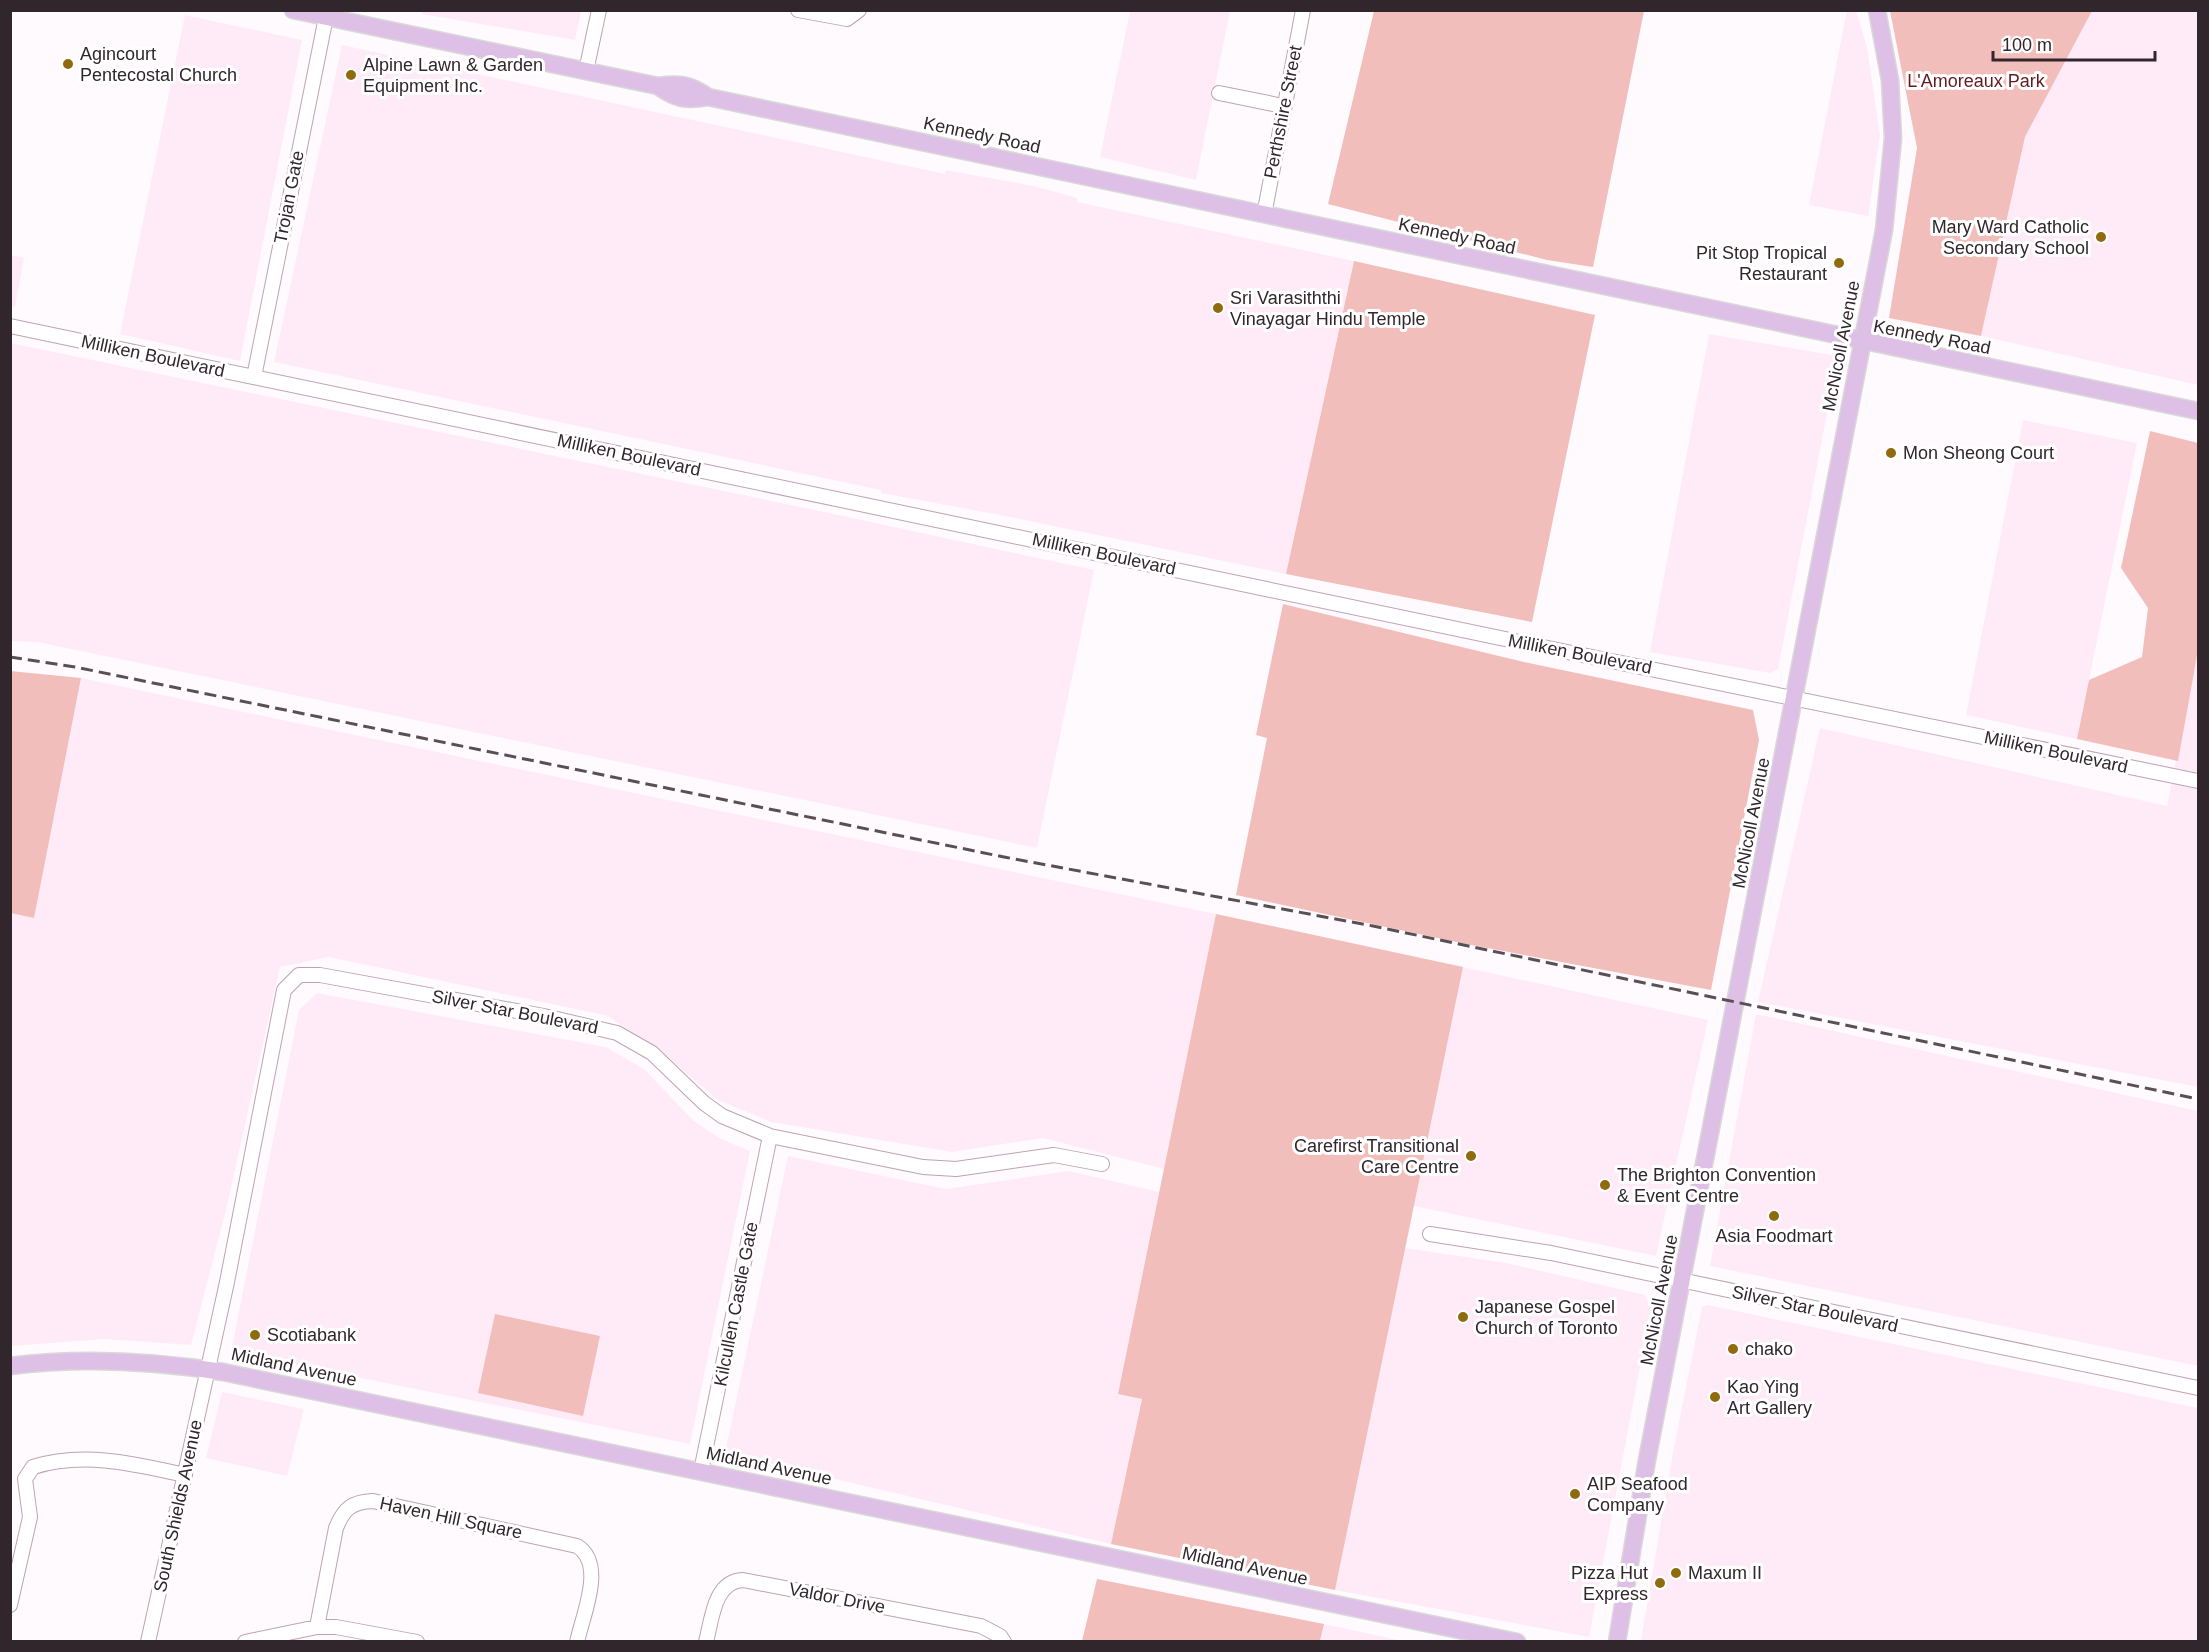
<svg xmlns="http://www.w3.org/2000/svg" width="2209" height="1652" font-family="Arial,sans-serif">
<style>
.built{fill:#ffebf7}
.green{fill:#f2bebb}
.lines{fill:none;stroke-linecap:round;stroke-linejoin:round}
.minor-casing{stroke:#bca4b3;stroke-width:16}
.major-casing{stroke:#dad8d9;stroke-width:19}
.minor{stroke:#fff;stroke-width:14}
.major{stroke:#debfe6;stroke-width:16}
.rail{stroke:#595055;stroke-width:3;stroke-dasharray:12 6;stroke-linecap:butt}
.poi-dot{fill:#8f6a0f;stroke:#fff;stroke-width:2}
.labels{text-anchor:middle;stroke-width:6;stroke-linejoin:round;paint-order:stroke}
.poi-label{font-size:18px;fill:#30262c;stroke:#fff;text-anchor:start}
.park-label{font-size:18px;fill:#621c20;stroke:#fff}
.street-label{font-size:18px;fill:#30262c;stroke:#fff}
</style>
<rect width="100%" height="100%" fill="#fffafd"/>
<path class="built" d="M 422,10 L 581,10 L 581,11 L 575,40 L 422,14 Z
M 1847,10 L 1856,11 L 1867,47 L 1880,135 L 1868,216 L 1809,205 Z
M 1130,11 L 1230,11 L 1196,180 L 1100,157 Z
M 2092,11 L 2198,11 L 2198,385 L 1981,336 L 2025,137 Z
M 185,15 L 302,40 L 240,361 L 120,334 Z
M 342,45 L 945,174 L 946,170 L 1034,186 L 1077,198 L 1077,202 L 1354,261 L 1286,574 L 1000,515 L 881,493 L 881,490 L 274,362 Z
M 11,255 L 24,258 L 15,307 L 11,306 Z
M 1709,334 L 1838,356 L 1778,669 L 1770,673 L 1650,652 Z
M 11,343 L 820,511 L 1094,570 L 1037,848 L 37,642 L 11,641 Z
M 2023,420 L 2137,443 L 2077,739 L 1966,715 Z
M 2198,650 L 2198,1087 L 1758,1002 L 1820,728 L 2167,806 Z
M 81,678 L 1216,914 L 1164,1169 L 1043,1138 L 952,1152 L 771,1122 L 718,1100 L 672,1061 L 608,1016 L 329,957 L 280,967 L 226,1210 L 191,1345 L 104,1339 L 11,1346 L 11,913 L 34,917 Z
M 1463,967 L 1708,1020 L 1656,1256 L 1414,1206 Z
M 317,993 L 606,1047 L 644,1069 L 694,1121 L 721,1139 L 750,1151 L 690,1444 L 231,1352 L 299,1010 Z
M 1756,1014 L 2198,1111 L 2198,1366 L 1710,1266 Z
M 788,1156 L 946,1189 L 1069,1171 L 1159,1192 L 1118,1394 L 1142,1398 L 1111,1544 L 725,1453 Z
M 1405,1248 L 1507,1263 L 1645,1295 L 1651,1308 L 1589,1637 L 1335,1590 Z
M 1708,1305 L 2198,1408 L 2198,1641 L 1641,1640 L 1674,1447 L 1702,1307 Z
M 222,1392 L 304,1409 L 287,1476 L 206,1458 Z
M 1324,1624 L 1403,1641 L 1320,1641 Z"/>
<path class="green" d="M 1374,11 L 1644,11 L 1593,267 L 1547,260 L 1328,204 Z
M 1890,11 L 2092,11 L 2025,137 L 1981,336 L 1889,318 L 1917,148 Z
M 1354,261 L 1595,315 L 1532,622 L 1286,574 Z
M 2150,431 L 2198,443 L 2198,650 L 2178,761 L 2077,739 L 2089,680 L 2142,657 L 2148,608 L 2121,568 Z
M 1283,604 L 1524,662 L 1753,710 L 1759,740 L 1711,990 L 1466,944 L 1236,895 L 1267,738 L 1256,735 Z
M 10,671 L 81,678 L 34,918 L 11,913 Z
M 1216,914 L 1463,967 L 1335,1590 L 1111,1544 L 1142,1399 L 1118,1394 Z
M 495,1314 L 600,1336 L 583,1416 L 478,1393 Z
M 1097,1579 L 1324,1624 L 1320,1641 L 1082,1641 Z"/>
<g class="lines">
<g class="minor-casing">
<path id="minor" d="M 798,10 L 847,19 L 859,10
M 586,71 L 599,10
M 1219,93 L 1283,106
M 1264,215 L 1303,10
M 10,326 L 1543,647 L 2198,781
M 254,377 L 326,17
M 1430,1234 L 1551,1253 L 2198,1388
M 701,1471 L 770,1136
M 10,1605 L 30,1517 L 25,1479 L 33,1467 C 84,1451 135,1464 185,1475
M 317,1627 L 336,1528 C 344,1508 352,1502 373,1501 L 577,1546 C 606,1564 583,1614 577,1642
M 148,1642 L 227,1282 L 284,990 L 299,975 L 320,975 L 544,1016 L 617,1033 L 652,1053 L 704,1103 L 722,1116 L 770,1136 L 923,1167 L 956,1169 L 1054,1155 L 1102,1164
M 245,1642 L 317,1627 L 336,1627 L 417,1642
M 706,1642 C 712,1619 714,1581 743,1580 L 981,1626 L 1000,1636 L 1004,1642"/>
</g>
<g class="major-casing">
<path id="major" d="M 293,10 L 658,86 C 679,83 690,84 708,97
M 658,86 C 676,99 686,101 708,97 L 2198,411
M 10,1366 C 81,1357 153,1361 223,1372 L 1517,1642
M 1617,1642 L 1647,1460 L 1884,230 L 1893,138 L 1890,80 L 1877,10"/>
</g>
<use href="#minor" class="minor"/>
<use href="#major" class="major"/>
<path class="rail" d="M 10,657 L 75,667 L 1004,857 L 1373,926 L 2198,1099"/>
</g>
<g class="poi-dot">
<circle cx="68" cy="64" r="6"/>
<circle cx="351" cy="75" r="6"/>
<circle cx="2101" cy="237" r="6"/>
<circle cx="1839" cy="263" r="6"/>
<circle cx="1218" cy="308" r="6"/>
<circle cx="1891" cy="453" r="6"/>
<circle cx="1471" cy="1156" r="6"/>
<circle cx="1605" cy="1185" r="6"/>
<circle cx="1774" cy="1216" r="6"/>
<circle cx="1463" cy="1317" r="6"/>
<circle cx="255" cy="1335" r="6"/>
<circle cx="1733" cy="1349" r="6"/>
<circle cx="1715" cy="1397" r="6"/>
<circle cx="1575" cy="1494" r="6"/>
<circle cx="1676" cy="1573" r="6"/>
<circle cx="1660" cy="1583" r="6"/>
</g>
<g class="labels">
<g class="poi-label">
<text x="80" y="60">Agincourt<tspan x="80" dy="21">Pentecostal Church</tspan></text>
<text x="363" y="71">Alpine Lawn &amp; Garden<tspan x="363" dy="21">Equipment Inc.</tspan></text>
<text x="2089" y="233" text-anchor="end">Mary Ward Catholic<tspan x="2089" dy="21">Secondary School</tspan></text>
<text x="1827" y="259" text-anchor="end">Pit Stop Tropical<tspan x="1827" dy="21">Restaurant</tspan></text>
<text x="1230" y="304">Sri Varasiththi<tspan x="1230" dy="21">Vinayagar Hindu Temple</tspan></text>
<text x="1903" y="459">Mon Sheong Court</text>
<text x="1459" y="1152" text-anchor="end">Carefirst Transitional<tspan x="1459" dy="21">Care Centre</tspan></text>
<text x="1617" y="1181">The Brighton Convention<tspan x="1617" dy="21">&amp; Event Centre</tspan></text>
<text x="1774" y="1242" text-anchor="middle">Asia Foodmart</text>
<text x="1475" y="1313">Japanese Gospel<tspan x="1475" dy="21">Church of Toronto</tspan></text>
<text x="267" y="1341">Scotiabank</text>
<text x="1745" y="1355">chako</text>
<text x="1727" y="1393">Kao Ying<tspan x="1727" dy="21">Art Gallery</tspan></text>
<text x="1587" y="1490">AIP Seafood<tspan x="1587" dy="21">Company</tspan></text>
<text x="1648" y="1579" text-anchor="end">Pizza Hut<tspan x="1648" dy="21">Express</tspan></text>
<text x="1688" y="1579">Maxum II</text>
</g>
<g class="park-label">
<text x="1976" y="87">L'Amoreaux Park</text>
</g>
<g class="street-label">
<text transform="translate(1283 112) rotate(-79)" y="6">Perthshire Street</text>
<text transform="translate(982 135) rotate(12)" y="6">Kennedy Road</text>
<text transform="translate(289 197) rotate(-79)" y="6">Trojan Gate</text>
<text transform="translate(1457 236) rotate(12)" y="6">Kennedy Road</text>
<text transform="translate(1932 337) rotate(11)" y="6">Kennedy Road</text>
<text transform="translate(1841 346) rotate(-79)" y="6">McNicoll Avenue</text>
<text transform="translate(153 356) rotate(12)" y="6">Milliken Boulevard</text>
<text transform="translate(629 455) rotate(12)" y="6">Milliken Boulevard</text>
<text transform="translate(1104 554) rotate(12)" y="6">Milliken Boulevard</text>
<text transform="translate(1580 654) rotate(11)" y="6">Milliken Boulevard</text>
<text transform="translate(2056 752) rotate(12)" y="6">Milliken Boulevard</text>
<text transform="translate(1751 823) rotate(-79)" y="6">McNicoll Avenue</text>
<text transform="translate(515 1012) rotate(11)" y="6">Silver Star Boulevard</text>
<text transform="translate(1659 1300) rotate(-79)" y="6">McNicoll Avenue</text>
<text transform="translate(736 1304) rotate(-79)" y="6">Kilcullen Castle Gate</text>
<text transform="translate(1815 1309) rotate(12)" y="6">Silver Star Boulevard</text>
<text transform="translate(294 1367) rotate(12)" y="6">Midland Avenue</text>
<text transform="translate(769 1466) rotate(12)" y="6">Midland Avenue</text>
<text transform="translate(178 1506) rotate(-78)" y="6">South Shields Avenue</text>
<text transform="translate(451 1518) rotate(12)" y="6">Haven Hill Square</text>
<text transform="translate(1245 1566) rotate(12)" y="6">Midland Avenue</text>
<text transform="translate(837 1598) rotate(11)" y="6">Valdor Drive</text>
</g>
</g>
<rect width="2209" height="1652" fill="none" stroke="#30262c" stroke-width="24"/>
<path d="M1993 51v9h162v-9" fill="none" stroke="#30262c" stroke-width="3"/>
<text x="2002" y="51" font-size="18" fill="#30262c" stroke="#ffffff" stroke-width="4.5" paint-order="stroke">100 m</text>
</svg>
